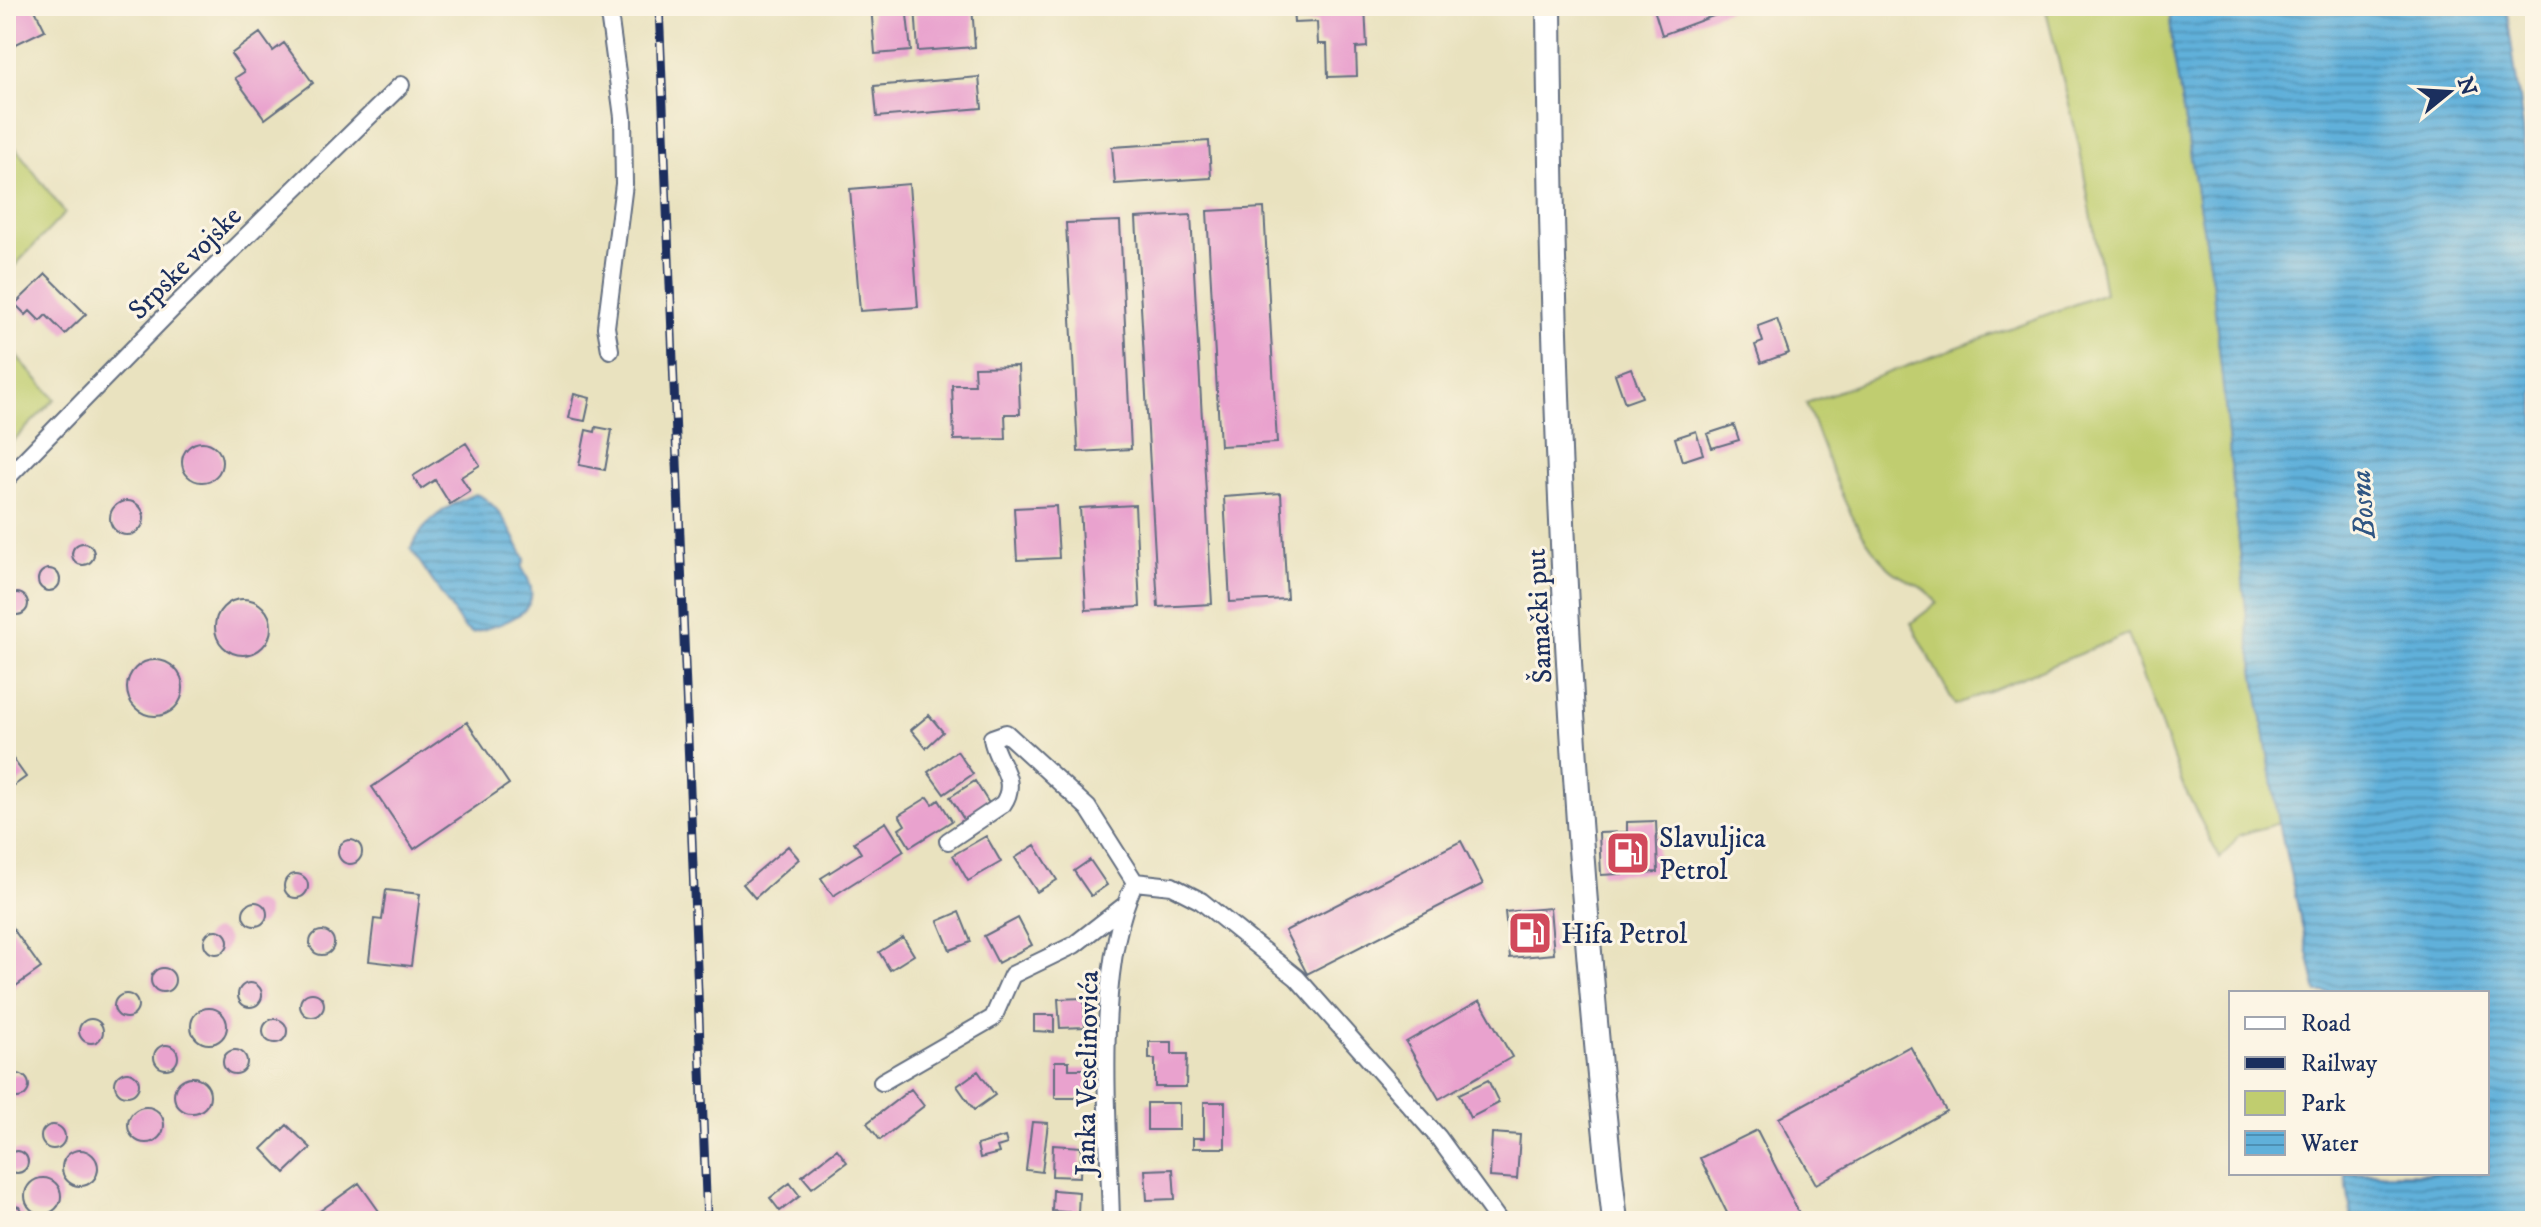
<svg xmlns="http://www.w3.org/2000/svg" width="2541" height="1227" font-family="'IM FELL DW Pica',serif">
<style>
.green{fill:#c0cd6f;stroke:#6e7e66;stroke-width:2}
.water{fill:url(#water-rules);stroke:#3e709c;stroke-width:2}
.building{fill:#e9a2ce}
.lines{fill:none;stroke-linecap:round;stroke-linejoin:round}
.minor-casing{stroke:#636e80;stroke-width:20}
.primary-casing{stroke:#636e80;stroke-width:28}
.minor{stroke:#fff;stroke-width:16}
.primary{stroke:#fff;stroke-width:24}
.rail-casing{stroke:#1b2f5e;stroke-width:9}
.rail{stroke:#fcf5e5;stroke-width:6;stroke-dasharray:18;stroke-linecap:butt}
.labels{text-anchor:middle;stroke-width:6;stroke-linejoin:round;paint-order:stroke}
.street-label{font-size:28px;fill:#1b2f5e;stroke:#fcf5e5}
.poi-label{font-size:28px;fill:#1b2f5e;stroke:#fcf5e5;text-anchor:start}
.water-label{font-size:30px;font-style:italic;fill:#305683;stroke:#fcf5e5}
</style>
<defs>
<pattern id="water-rules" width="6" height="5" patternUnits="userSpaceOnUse" patternTransform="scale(2)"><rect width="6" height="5" fill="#60b0da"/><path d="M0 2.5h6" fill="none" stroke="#4e90b4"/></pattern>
</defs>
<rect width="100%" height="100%" fill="#fcf5e5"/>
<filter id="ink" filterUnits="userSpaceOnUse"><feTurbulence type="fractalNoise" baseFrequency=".0125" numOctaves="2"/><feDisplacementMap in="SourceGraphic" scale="16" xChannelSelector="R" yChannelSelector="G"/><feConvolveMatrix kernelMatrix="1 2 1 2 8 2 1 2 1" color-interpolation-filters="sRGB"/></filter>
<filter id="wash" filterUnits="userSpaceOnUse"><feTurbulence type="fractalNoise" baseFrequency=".006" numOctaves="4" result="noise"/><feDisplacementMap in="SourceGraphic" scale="32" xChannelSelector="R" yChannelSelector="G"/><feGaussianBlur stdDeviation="1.8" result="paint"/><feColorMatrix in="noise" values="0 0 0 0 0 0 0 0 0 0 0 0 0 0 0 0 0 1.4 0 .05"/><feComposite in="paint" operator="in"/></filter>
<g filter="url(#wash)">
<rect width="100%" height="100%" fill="#e9e2bf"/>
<path class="green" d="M 2045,6 L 2169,6 L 2173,52 L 2212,281 L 2249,639 L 2279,823 L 2239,835 L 2220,859 L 2182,783 L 2128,634 L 1955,705 L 1911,623 L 1937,603 C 1920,580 1904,583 1888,567 C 1846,524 1828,458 1806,403 L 2105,293 L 2079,145 Z
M 6,135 L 65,213 L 6,275 Z
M 6,344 L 55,399 L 6,448 Z"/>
<path class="water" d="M 2169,6 L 2506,6 L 2523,126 L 2535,297 L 2535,1221 L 2352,1221 L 2345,1173 L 2487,1173 L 2487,993 L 2317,993 L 2279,823 L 2249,639 L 2212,281 L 2173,52 Z
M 475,494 C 498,500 515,538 525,559 L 522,568 C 551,612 508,622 472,633 L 464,628 L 411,549 C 425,519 445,507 475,494 Z"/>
<g id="blocks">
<path class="building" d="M 28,6 L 33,6 L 45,30 L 6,49 L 6,17 Z
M 871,6 L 906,6 L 911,51 L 875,54 Z
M 915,6 L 972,6 L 975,47 L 918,51 Z
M 1293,6 L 1365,6 L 1367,47 L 1356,48 L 1357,76 L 1328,77 L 1327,44 L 1318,44 L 1317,22 L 1294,23 Z
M 1653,6 L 1740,6 L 1662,35 Z
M 260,33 L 273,51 L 284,43 L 313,83 L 265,119 L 235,78 L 244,72 L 231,54 Z
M 979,77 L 982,108 L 877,117 L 874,86 Z
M 1209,141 L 1211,178 L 1115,184 L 1112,147 Z
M 909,184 L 918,307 L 860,311 L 850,189 Z
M 1264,208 L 1277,443 L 1220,446 L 1207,211 Z
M 1191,215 L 1212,604 L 1158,607 L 1136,218 Z
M 1120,221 L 1131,449 L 1078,452 L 1066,223 Z
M 46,274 L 86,314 L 65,334 L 46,315 L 40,321 L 30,311 L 26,315 L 15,304 Z
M 1777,319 L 1789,353 L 1761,363 L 1755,345 L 1763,342 L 1758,326 Z
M 1018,366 L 1020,414 L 1005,414 L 1006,439 L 954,440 L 952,385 L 975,385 L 974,367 Z
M 1631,368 L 1642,397 L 1625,403 L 1615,374 Z
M 574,394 L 590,398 L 585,421 L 569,418 Z
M 1734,425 L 1739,440 L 1712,448 L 1707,434 Z
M 596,427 L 612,430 L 605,470 L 579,465 L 586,430 L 595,432 Z
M 1696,431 L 1703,454 L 1682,461 L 1675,438 Z
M182 462a20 20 0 1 1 40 0a20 20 0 1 1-40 0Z
M 466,443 L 480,465 L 461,477 L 470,491 L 450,504 L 435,480 L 421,489 L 413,476 Z
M 1281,493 L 1287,599 L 1230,602 L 1224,497 Z
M110 518a17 17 0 1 1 34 0a17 17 0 1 1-34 0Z
M 1135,505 L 1140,607 L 1086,610 L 1080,508 Z
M 1056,506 L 1059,558 L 1017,560 L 1014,508 Z
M72 554a11 11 0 1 1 22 0a11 11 0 1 1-22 0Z
M38 580a11 11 0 1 1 22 0a11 11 0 1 1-22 0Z
M6 604a11 11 0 1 1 22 0a11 11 0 1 1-22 0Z
M215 627a28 28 0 1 1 56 0a28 28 0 1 1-56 0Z
M 6,633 L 14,643 L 6,649 Z
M127 688a28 28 0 1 1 56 0a28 28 0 1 1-56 0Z
M 929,715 L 943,732 L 926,748 L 911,730 Z
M 467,722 L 509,784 L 414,849 L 372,787 Z
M 6,749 L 26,777 L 6,791 Z
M 957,751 L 973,774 L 944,794 L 928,772 Z
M 975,781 L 990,805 L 965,821 L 950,797 Z
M 928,797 L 933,804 L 939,800 L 952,821 L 910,847 L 899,829 L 905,825 L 899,815 Z
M 1656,821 L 1658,872 L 1601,875 L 1599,833 L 1627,832 L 1627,822 Z
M 886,822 L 904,851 L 833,896 L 821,878 L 861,853 L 854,842 Z
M 986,836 L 1001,862 L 968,881 L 953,855 Z
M338 852a12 12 0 1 1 24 0a12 12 0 1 1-24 0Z
M 1461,841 L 1483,884 L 1307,974 L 1285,931 Z
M 1035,845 L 1057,880 L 1037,892 L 1015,858 Z
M 788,846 L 799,859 L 755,898 L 743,884 Z
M 1090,860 L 1107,885 L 1091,896 L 1074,871 Z
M284 886a12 12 0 1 1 24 0a12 12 0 1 1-24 0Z
M 386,890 L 420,894 L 411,966 L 369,961 L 374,919 L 382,920 Z
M243 914a12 12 0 1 1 24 0a12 12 0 1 1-24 0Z
M 1550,908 L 1554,954 L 1510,958 L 1505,912 Z
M 959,912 L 971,942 L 950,950 L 938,921 Z
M 1018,918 L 1032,945 L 998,963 L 984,936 Z
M 6,919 L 41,968 L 6,993 Z
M204 942a12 12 0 1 1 24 0a12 12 0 1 1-24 0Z
M310 943a12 12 0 1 1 24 0a12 12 0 1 1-24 0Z
M 903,937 L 914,955 L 890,970 L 879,952 Z
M151 980a12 12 0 1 1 24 0a12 12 0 1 1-24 0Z
M238 995a12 12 0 1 1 24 0a12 12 0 1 1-24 0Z
M300 1005a12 12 0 1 1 24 0a12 12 0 1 1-24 0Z
M114 1006a12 12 0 1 1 24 0a12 12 0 1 1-24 0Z
M 1084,998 L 1085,1027 L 1060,1028 L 1058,999 Z
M 1480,1000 L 1512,1057 L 1439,1099 L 1406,1042 Z
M191 1026a18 18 0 1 1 36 0a18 18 0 1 1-36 0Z
M 1034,1015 L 1054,1015 L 1054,1032 L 1034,1031 Z
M79 1031a12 12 0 1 1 24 0a12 12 0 1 1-24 0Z
M263 1031a12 12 0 1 1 24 0a12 12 0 1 1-24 0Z
M 1149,1042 L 1172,1042 L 1172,1054 L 1187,1054 L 1186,1087 L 1155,1087 L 1155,1059 L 1149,1059 Z
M154 1057a12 12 0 1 1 24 0a12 12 0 1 1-24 0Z
M 1910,1046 L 1946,1111 L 1816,1184 L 1779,1118 Z
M223 1062a12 12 0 1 1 24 0a12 12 0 1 1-24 0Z
M 1055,1061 L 1069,1061 L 1069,1069 L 1087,1069 L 1087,1098 L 1055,1098 Z
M 978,1071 L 995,1095 L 974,1110 L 957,1086 Z
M115 1084a12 12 0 1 1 24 0a12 12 0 1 1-24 0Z
M5 1086a12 12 0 1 1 24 0a12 12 0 1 1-24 0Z
M174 1095a18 18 0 1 1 36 0a18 18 0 1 1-36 0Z
M 1488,1080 L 1499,1103 L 1470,1118 L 1459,1094 Z
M 911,1089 L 924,1106 L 880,1140 L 867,1123 Z
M 1204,1102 L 1225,1102 L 1225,1148 L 1193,1148 L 1193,1138 L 1204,1138 Z
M 1147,1103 L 1179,1103 L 1179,1130 L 1147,1130 Z
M128 1125a18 18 0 1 1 36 0a18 18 0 1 1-36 0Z
M 1032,1122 L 1048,1123 L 1042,1172 L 1026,1170 Z
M 287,1125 L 311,1148 L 285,1173 L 262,1149 Z
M41 1137a12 12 0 1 1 24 0a12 12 0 1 1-24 0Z
M 1757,1130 L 1803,1221 L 1731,1221 L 1700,1158 Z
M 1492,1133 L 1520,1135 L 1517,1179 L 1490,1177 Z
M 1005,1137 L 1007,1144 L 997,1147 L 999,1153 L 980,1158 L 977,1145 Z
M 1053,1145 L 1081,1147 L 1080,1177 L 1052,1176 Z
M 837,1149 L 847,1162 L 812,1188 L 802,1176 Z
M62 1168a18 18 0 1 1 36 0a18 18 0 1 1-36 0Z
M6 1162a11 11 0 1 1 22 0a11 11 0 1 1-22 0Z
M 1173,1169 L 1175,1199 L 1147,1200 L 1145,1170 Z
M25 1196a18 18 0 1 1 36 0a18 18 0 1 1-36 0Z
M 359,1183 L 386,1221 L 306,1221 Z
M 790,1183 L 800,1196 L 780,1211 L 770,1198 Z
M 1053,1190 L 1079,1192 L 1078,1213 L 1052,1211 Z
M 6,1204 L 19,1207 L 27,1221 L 6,1221 Z
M 1149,1213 L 1184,1213 L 1184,1221 L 1149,1221 Z"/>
</g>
</g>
<g filter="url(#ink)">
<use href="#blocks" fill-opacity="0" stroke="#636e80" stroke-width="2"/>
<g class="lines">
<g class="minor-casing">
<path id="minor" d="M 608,6 L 623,117 L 624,184 L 606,327 L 610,350
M 6,479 L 174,307 L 401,85
M 948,841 L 1003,804 C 1020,779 995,762 992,738 L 1006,733 L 1088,808 L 1135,882 L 1172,886 L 1201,901 L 1297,978 L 1438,1137 L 1499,1221
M 882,1082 L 993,1018 L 1012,975 L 1074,945 L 1124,906
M 1111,1221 C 1109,1123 1093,969 1135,882"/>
</g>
<g class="primary-casing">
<path id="primary" d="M 1549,6 C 1552,411 1570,818 1615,1221"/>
</g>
<use href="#minor" class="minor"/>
<use href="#primary" class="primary"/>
<g class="rail-casing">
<path id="rail" d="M 659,6 L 707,1221"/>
</g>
<use href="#rail" class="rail"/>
</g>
</g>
<defs>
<g id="fuel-square" transform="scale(2.3)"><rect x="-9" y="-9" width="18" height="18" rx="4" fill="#d1495b" stroke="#fcf5e5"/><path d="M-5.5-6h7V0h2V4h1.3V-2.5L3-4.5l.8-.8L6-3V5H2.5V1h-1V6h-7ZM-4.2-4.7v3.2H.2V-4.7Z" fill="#fff"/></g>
</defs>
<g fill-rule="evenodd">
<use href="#fuel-square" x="1628" y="853"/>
<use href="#fuel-square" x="1530" y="933"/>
</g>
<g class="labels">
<g class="street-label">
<text transform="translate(184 262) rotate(-45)" y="10">Srpske vojske</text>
<text transform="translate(1538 616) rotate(-93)" y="10">Šamački put</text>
<text transform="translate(1086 1073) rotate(-89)" y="10">Janka Veselinovića</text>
</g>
<g class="poi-label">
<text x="1659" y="847">Slavuljica<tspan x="1659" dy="32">Petrol</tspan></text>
<text x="1561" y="943">Hifa Petrol</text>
</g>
<g class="water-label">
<text transform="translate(2362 504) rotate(-94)" y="10">Bosna</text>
</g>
</g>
<rect width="2541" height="1227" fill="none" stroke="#fcf5e5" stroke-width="32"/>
<rect x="2229" y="991" width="260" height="184" fill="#fcf5e5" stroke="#a2a6af" stroke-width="2"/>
<rect x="2245" y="1017" width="40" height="12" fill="#ffffff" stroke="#a2a6af" stroke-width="2"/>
<text x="2301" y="1031" font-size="24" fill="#1b2f5e">Road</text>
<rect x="2245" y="1057" width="40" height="12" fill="#1b2f5e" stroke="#a2a6af" stroke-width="2"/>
<text x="2301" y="1071" font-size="24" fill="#1b2f5e">Railway</text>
<rect x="2245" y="1091" width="40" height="24" fill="#c0cd6f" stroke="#a2a6af" stroke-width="2"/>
<text x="2301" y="1111" font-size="24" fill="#1b2f5e">Park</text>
<rect x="2245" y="1131" width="40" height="24" fill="url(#water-rules)" stroke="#a2a6af" stroke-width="2"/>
<text x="2301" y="1151" font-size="24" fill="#1b2f5e">Water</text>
<g transform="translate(2449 92) rotate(72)" stroke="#fcf5e5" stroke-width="6" paint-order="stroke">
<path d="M0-6L14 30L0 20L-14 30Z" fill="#1b2f5e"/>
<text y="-12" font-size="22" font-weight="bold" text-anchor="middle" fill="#1b2f5e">N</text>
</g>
</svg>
